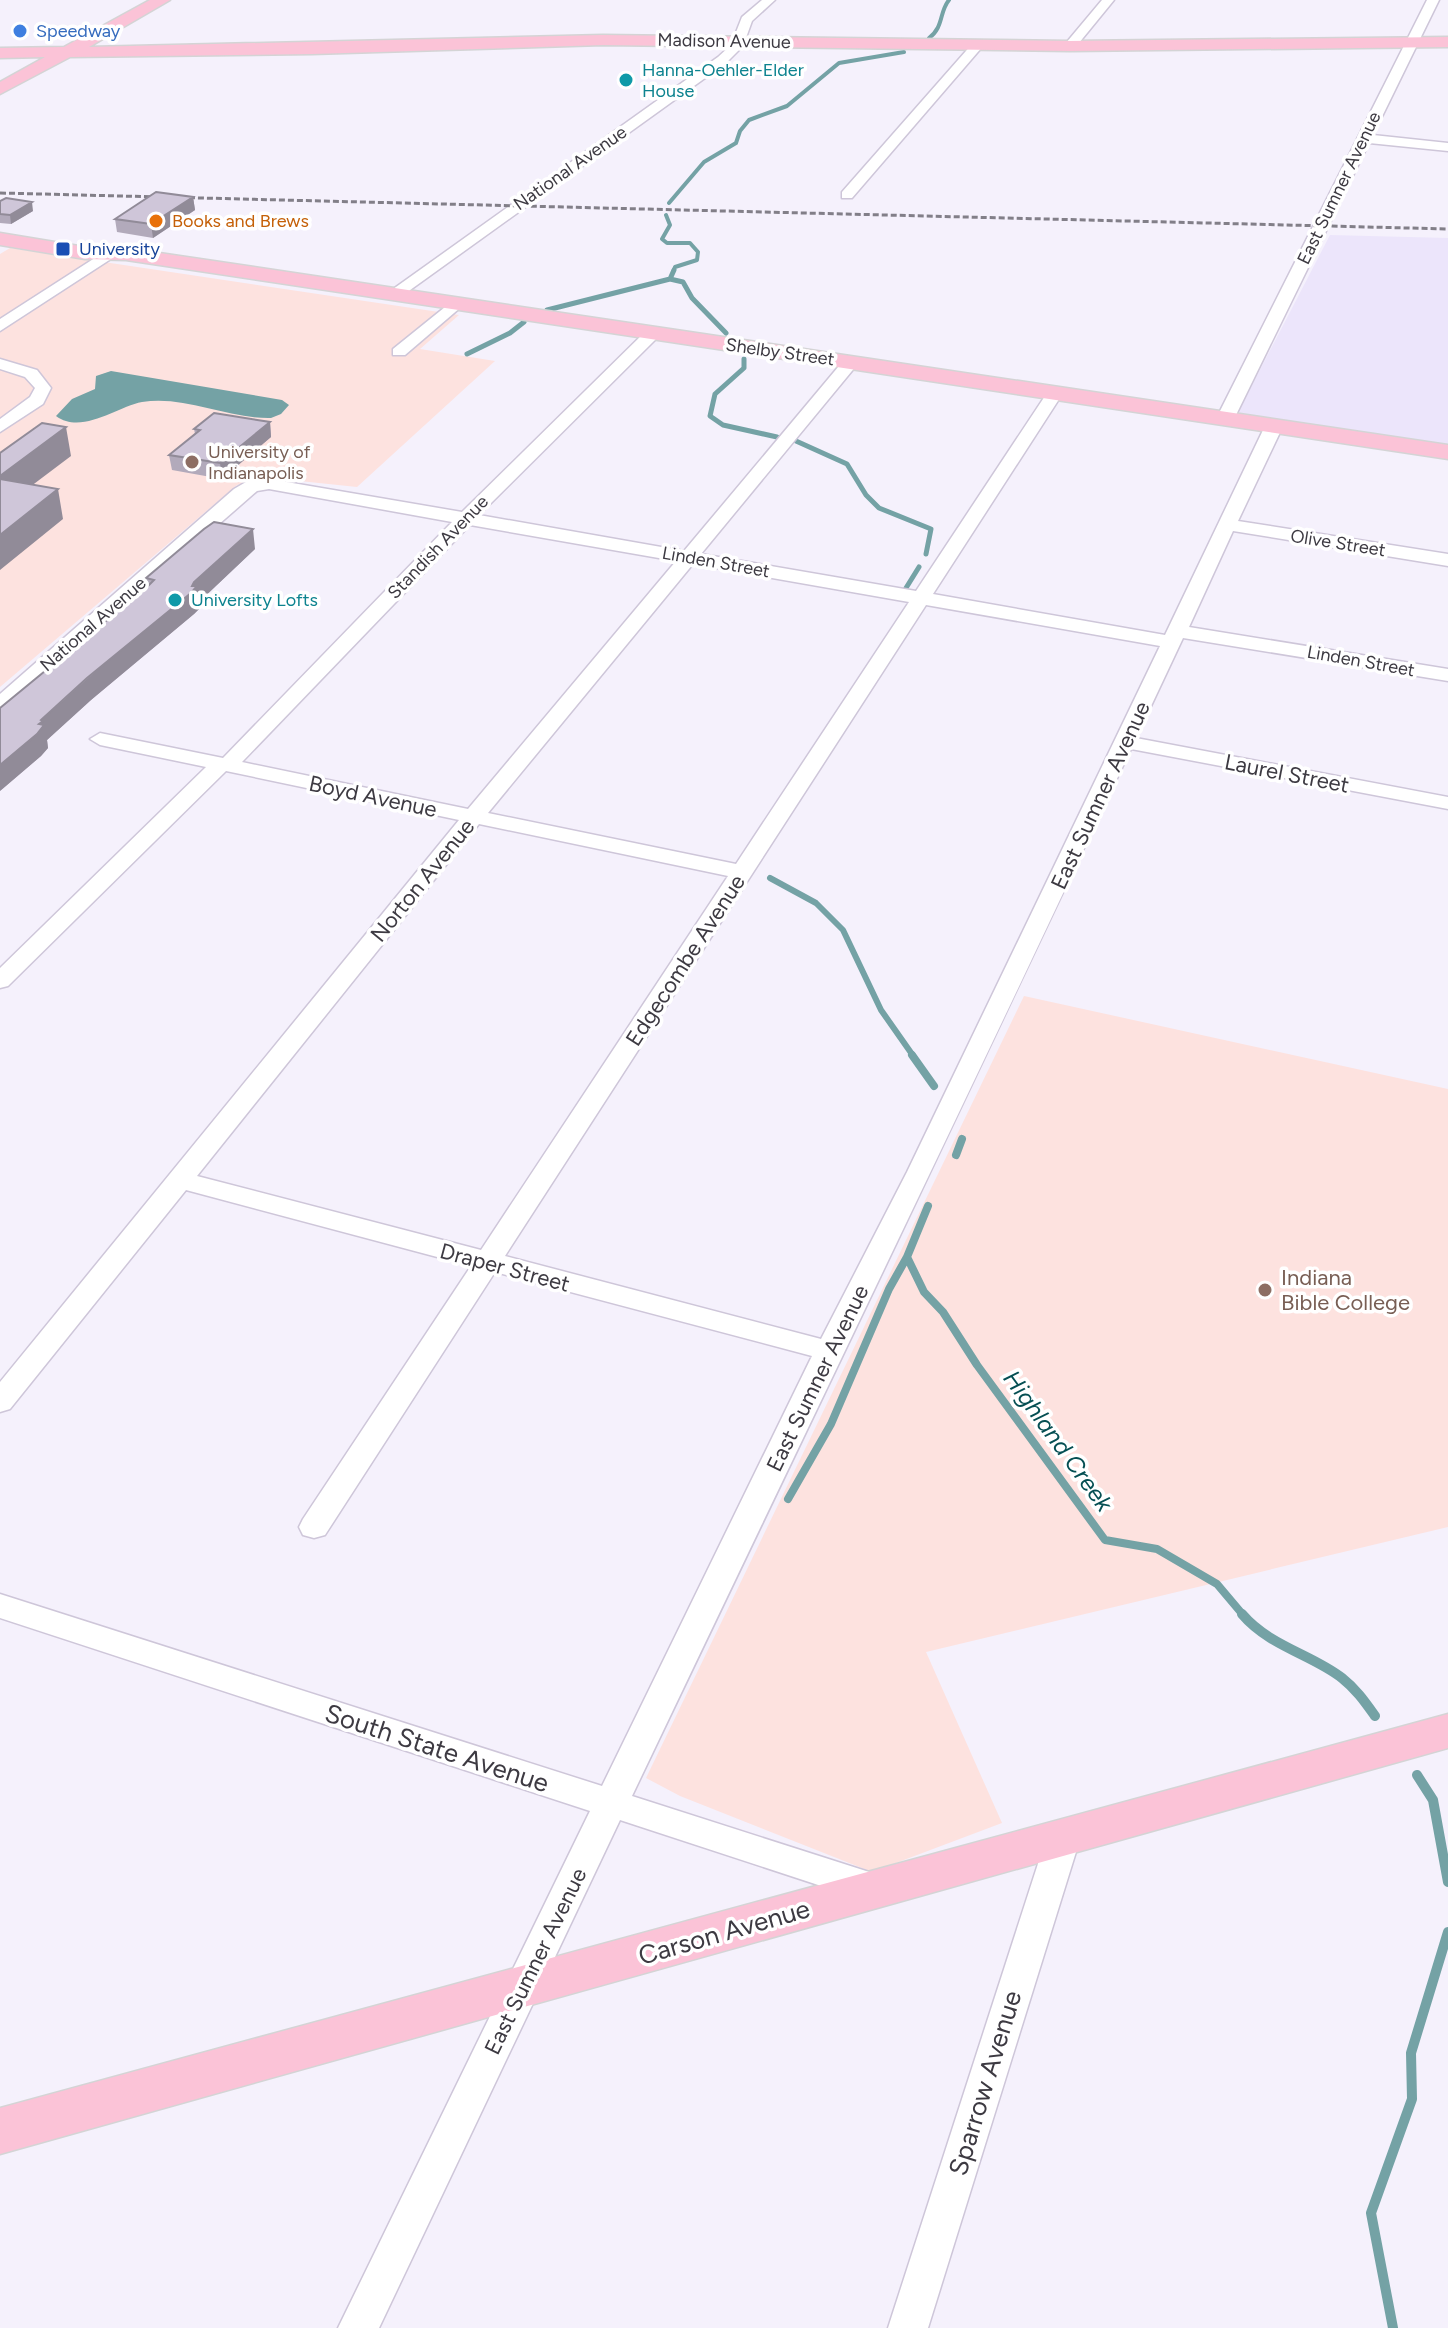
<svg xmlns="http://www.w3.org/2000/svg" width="1448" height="2328" font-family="Figtree,sans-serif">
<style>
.industrial{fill:#ece5fb}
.education{fill:#fde2df}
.water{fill:#74a2a5}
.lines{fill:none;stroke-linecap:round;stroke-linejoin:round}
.stream-far4{stroke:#74a2a5;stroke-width:4}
.stream-far3{stroke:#74a2a5;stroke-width:5}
.stream-far2{stroke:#74a2a5;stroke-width:6}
.stream-far1{stroke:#74a2a5;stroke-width:8}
.stream{stroke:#74a2a5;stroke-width:10}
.minor-casing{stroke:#cec6d9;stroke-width:3}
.major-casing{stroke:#d4d4d5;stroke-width:3}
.minor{fill:#fff;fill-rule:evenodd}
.major{fill:#fbc3d7;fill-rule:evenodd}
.rail{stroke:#827f88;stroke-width:3;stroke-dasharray:6 3;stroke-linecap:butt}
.wall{fill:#b2aabb}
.shaded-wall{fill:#918b98}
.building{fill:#cfc6d9;stroke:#918b98;stroke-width:2}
.shop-dot{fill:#3f7fe0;stroke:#fff;stroke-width:3}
.culture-dot{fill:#0f9aa8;stroke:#fff;stroke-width:3}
.food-dot{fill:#e8710a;stroke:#fff;stroke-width:3}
.transit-dot{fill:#1a4fb4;stroke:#fff;stroke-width:3}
.education-dot{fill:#8d6e63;stroke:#fff;stroke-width:3}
.labels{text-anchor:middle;stroke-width:7;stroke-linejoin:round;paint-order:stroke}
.far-shop-label{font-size:18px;fill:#366cbe;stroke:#fff;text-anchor:start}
.far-street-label{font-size:18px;fill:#3d3a42;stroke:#fff}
.far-culture-label{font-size:18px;fill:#0d838f;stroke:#fff;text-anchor:start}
.far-food-label{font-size:18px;fill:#c56008;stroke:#fff;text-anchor:start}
.far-transit-label{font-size:18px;fill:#164399;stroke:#fff;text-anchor:start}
.far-education-label{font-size:18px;fill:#785e54;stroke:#fff;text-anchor:start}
.street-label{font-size:22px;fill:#3d3a42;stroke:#fff}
.education-label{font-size:22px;fill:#785e54;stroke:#fff;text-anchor:start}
.water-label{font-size:24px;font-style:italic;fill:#054f53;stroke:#fff}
.near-street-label{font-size:26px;fill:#3d3a42;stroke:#fff}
</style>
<rect width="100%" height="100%" fill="#f5f1fc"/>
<path class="industrial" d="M 1330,235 L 1448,238 L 1448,447 L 1250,418 L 1238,412 Z"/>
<path class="education" d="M 10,248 L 459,315 L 420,349 L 495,361 L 357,487 L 271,478 L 237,485 L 0,687 L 0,254 Z
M 1024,996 L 1448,1089 L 1448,1527 L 926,1652 L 1002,1823 L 872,1872 L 680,1796 L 646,1778 Z"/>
<path class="water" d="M 111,371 L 282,400 L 289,405 L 281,414 L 271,418 C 228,419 185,395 142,402 C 116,407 82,435 56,416 L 72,399 L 95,389 L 96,376 Z"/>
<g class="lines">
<path class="stream-far4" d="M 929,38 C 944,27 939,12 949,0
M 669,203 L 704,162 L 736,143 L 740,131 L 749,120 L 787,106 L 839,63 L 904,52
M 666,215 L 670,225 L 662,239 L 667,243 L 690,243 L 698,252 L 697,260 L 675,267 L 673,272"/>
<path class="stream-far3" d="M 670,279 L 674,270
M 547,310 L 670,279 L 683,282 L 692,298 L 726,333
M 467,354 L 510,333 L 524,322
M 744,359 L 744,368 L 715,394 L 710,416 L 723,425 L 777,437
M 796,441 L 847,464 L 866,495 L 879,508 L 931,529 L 926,554
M 906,588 L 919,567"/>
<path class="stream-far2" d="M 770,878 L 816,903 L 843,930 L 881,1010 L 914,1057"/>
<path class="stream-far1" d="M 912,1055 L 934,1086
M 956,1155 L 962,1139
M 928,1206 L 907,1257 L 924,1292 L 943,1312 L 977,1365 L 1105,1540 L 1157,1549 L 1217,1584 L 1244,1616
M 788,1499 L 831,1424 L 889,1289 L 907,1257"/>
<path class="stream" d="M 1242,1614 C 1269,1646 1313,1655 1342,1678 C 1356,1689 1365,1702 1375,1716
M 1417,1775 L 1433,1800 L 1448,1882
M 1393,2328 L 1371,2213 L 1412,2099 L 1411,2053 L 1448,1932"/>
<g class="minor-casing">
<path id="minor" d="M 762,0 L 775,0 L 752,21 L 743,46 L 726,63 L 399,298 L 389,298 L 389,292 L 718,57 L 731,45 L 742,17 Z
M 1102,0 L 1114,0 L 1074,49 L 1066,49 L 1066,43 Z
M 1427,0 L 1439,0 L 1373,135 L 1448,143 L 1448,151 L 1369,143 L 1234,419 L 1225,424 L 1219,423 L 1216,419 Z
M 973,43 L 983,46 L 852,198 L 842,198 L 842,192 Z
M 112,247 L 117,249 L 117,255 L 0,331 L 0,319 Z
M 455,299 L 461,301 L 461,307 L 405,355 L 393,355 L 393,349 Z
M 653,328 L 661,333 L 659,336 L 479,515 L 684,551 L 844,360 L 850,358 L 858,363 L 856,366 L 701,554 L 916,591 L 1047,393 L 1055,388 L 1063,393 L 933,594 L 1165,635 L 1265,426 L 1268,422 L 1280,422 L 1283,426 L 1238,521 L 1448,554 L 1448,566 L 1233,531 L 1189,627 L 1448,669 L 1448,681 L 1183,638 L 1136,738 L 1448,797 L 1448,809 L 1131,749 C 967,1099 798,1447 632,1796 L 888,1878 L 893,1889 L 888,1900 L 876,1904 L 620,1820 L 379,2328 L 338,2328 L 590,1811 L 0,1618 L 0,1594 L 602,1786 L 812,1356 L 495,1272 L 325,1535 L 314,1538 L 303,1535 L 299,1527 L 303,1519 L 471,1266 L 186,1190 L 10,1409 L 0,1412 L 0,1382 L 459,820 L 226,771 L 8,986 L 0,988 L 0,968 L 206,767 L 100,745 L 90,739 L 100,733 L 223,758 L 452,522 L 269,489 L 257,491 L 7,709 L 0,711 L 0,694 L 234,489 L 246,482 L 269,479 L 462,512 L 647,330 ZM 470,525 L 676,561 L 468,809 L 242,762 ZM 693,564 L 909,602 L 736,864 L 488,813 ZM 926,605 L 1160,646 L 907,1172 L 821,1339 L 505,1256 ZM 479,824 L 728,876 L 481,1250 L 197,1176 Z
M 0,359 L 37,370 L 51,388 L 43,404 L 0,432 L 0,419 L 30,397 L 35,388 L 25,377 L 0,369 Z
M 1063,1825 L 1075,1829 L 1080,1839 L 928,2328 L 888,2328 L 1046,1839 L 1051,1829 Z"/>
</g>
<g class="major-casing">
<path id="major" d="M 150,0 L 170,0 L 89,47 L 603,35 L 1070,41 L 1448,37 L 1448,47 L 1070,51 L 603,45 L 312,54 L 70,57 L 0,94 L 0,82 L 45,57 L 0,58 L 0,48 L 64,47 Z
M 0,233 L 85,247 L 126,248 L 1448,445 L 1448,459 L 126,260 L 85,259 L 0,245 Z
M 1448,1714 L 1448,1748 L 0,2154 L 0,2108 Z"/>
</g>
<use href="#minor" class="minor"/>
<use href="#major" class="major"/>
<path class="rail" d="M 0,193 L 1448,229"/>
</g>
<path class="wall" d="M 193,197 L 195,210 L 153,238 L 117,232 L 115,219 Z
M 0,201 L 33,211 L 11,224 L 0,223 Z
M 270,422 L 271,437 L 222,479 L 172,470 L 169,455 L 195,434 L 194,429 Z
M 255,549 L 199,602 L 200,608 L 194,614 L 91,700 L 47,740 L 48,748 L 41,756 L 0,791 L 148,587 L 146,578 Z"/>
<path class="shaded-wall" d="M 193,197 L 195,210 L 153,238 L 151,224 Z
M 32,202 L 33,211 L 11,224 L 10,215 Z
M 270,422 L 271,437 L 222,479 L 220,463 Z
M 66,427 L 71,456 L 2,508 L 0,495 L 0,476 Z
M 58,489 L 63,519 L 0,570 L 0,535 Z
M 253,529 L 255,549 L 199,602 L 200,608 L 194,614 L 91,700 L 47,740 L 48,748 L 41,756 L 0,791 L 0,765 L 39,724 L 41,720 L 192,586 L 194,582 Z"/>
<path class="building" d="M 156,192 L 193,197 L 151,224 L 115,219 Z
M 6,198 L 32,202 L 10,215 L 0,214 L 0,201 Z
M 214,413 L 270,422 L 220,463 L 169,455 L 200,430 L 194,429 Z
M 42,423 L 66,427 L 0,476 L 0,453 Z
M 0,479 L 58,489 L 0,535 Z
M 214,522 L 253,529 L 194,582 L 192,586 L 197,586 L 191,593 L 87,678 L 41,720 L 43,721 L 39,724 L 44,725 L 37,734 L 0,765 L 0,708 L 146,588 L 154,580 L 146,578 L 204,529 Z"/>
<circle class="shop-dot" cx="20" cy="31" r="8"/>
<g class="culture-dot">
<circle cx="626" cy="80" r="8"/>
<circle cx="175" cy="600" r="8"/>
</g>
<circle class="food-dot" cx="156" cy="221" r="8"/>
<rect class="transit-dot" x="55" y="241" width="16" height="16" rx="4"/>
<g class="education-dot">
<circle cx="192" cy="462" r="8"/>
<circle cx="1265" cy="1290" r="8"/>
</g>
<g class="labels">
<g class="far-shop-label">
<text x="36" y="37">Speedway</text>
</g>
<g class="far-street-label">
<text transform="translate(724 41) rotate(1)" y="6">Madison Avenue</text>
<text transform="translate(570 168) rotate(-35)" y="6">National Avenue</text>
<text transform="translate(1339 188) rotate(-64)" y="6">East Sumner Avenue</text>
<text transform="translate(780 352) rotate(8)" y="6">Shelby Street</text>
<text transform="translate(1338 543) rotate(9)" y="6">Olive Street</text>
<text transform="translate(438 547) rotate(-46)" y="6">Standish Avenue</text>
<text transform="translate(716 562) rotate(10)" y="6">Linden Street</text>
<text transform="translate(93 624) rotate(-41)" y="6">National Avenue</text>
<text transform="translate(1361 661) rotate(10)" y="6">Linden Street</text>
</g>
<g class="far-culture-label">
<text x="642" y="76">Hanna-Oehler-Elder<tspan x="642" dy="21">House</tspan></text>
<text x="191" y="606">University Lofts</text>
</g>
<g class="far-food-label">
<text x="172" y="227">Books and Brews</text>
</g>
<g class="far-transit-label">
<text x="79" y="255">University</text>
</g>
<g class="far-education-label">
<text x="208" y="458">University of<tspan x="208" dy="21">Indianapolis</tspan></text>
</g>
<g class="street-label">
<text transform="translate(1287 773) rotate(11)" y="8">Laurel Street</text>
<text transform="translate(1100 795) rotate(-65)" y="8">East Sumner Avenue</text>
<text transform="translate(373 796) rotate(12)" y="8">Boyd Avenue</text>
<text transform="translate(422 880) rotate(-51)" y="8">Norton Avenue</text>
<text transform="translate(685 960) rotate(-57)" y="8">Edgecombe Avenue</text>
<text transform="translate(505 1267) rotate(15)" y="8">Draper Street</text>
<text transform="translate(817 1378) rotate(-64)" y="8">East Sumner Avenue</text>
<text transform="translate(535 1961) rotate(-64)" y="8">East Sumner Avenue</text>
</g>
<g class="education-label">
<text x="1281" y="1285">Indiana<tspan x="1281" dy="25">Bible College</tspan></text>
</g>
<g class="water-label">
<text transform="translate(1058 1441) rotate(54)" y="8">Highland Creek</text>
</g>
<g class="near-street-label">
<text transform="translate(437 1748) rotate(18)" y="9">South State Avenue</text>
<text transform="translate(724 1932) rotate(-16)" y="9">Carson Avenue</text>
<text transform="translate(985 2083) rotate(-73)" y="9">Sparrow Avenue</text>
</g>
</g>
</svg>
